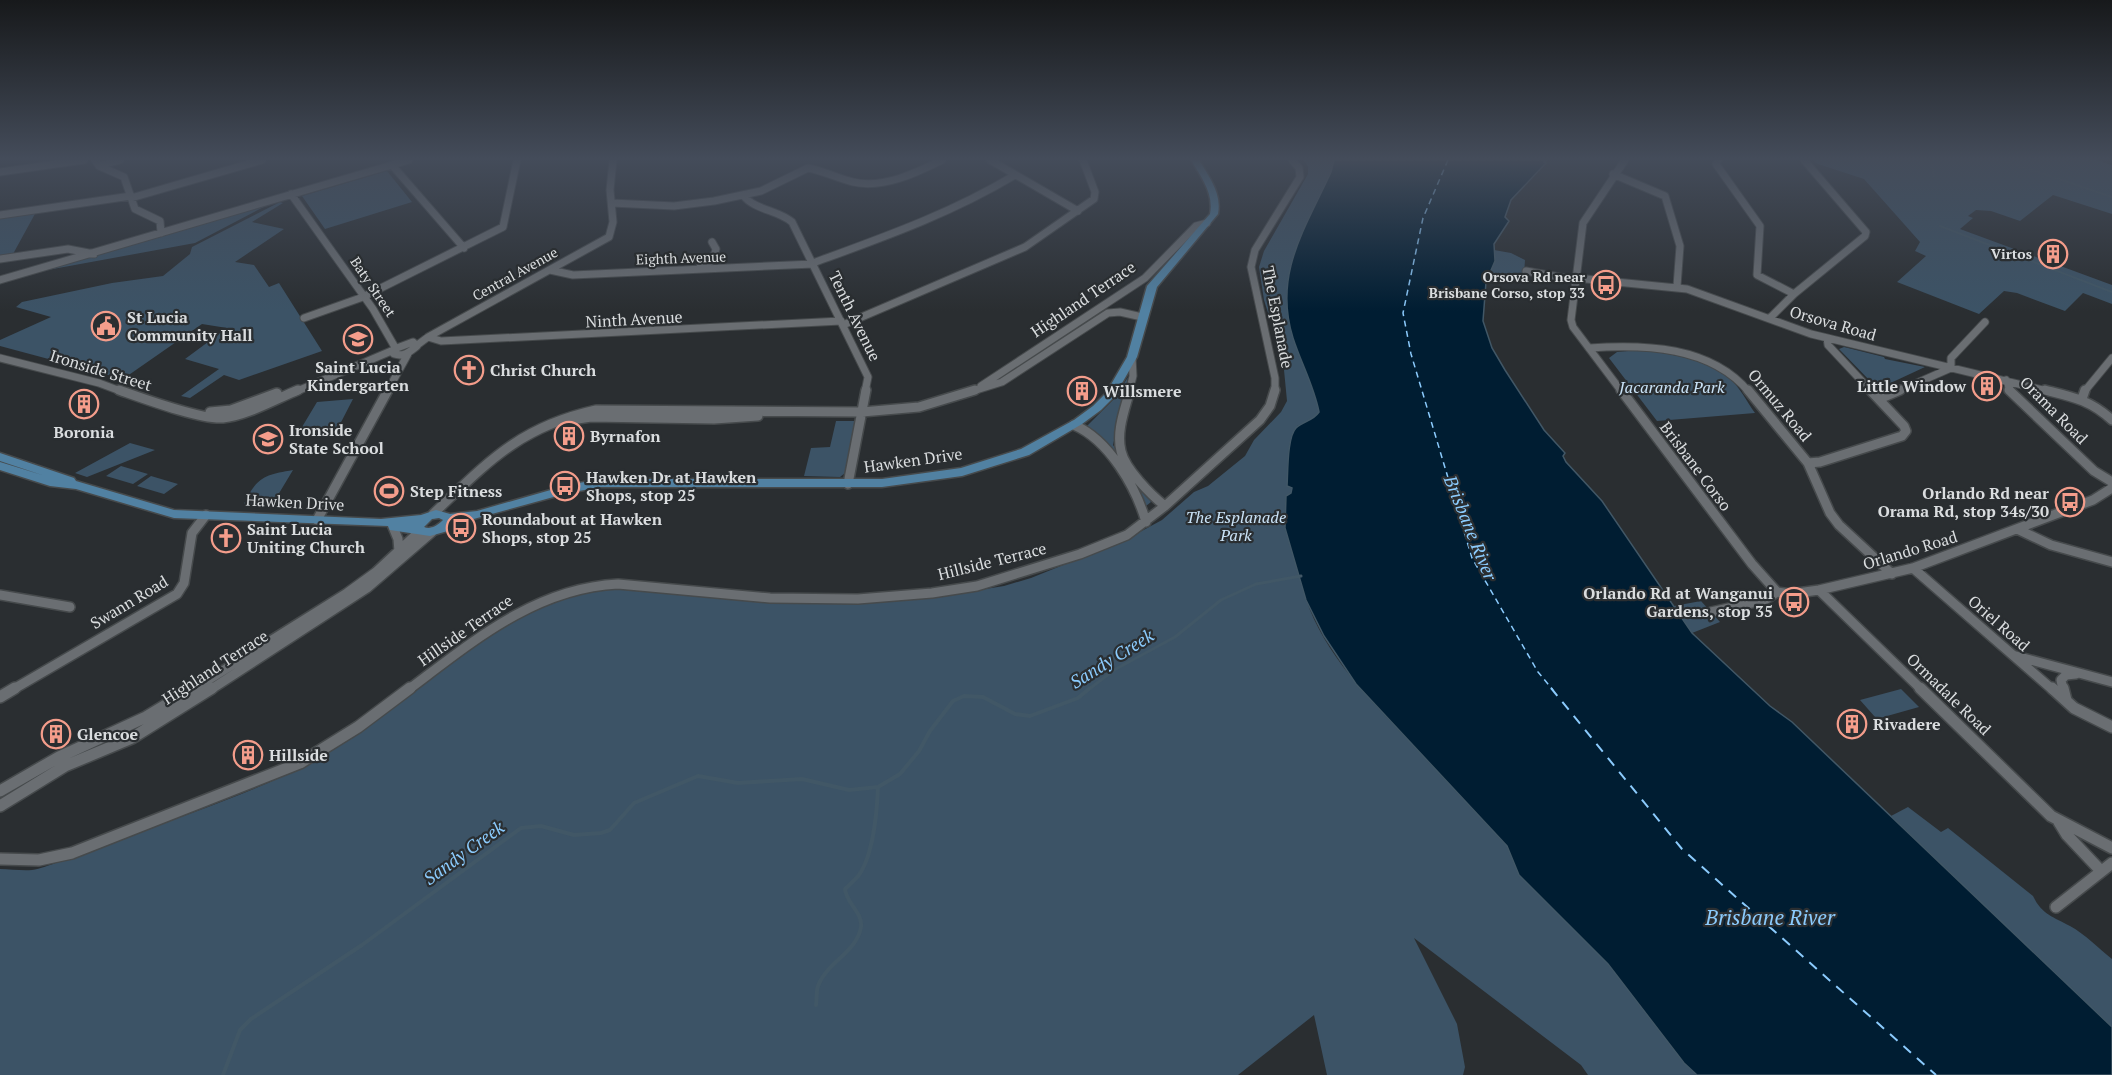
<svg xmlns="http://www.w3.org/2000/svg" width="2112" height="1075" font-family="'PT Serif',serif">
<style>
.green{fill:#3c5366}
.water{fill:#001d32;stroke:#415766;stroke-width:1.5}
.lines{fill:none;stroke-linecap:round;stroke-linejoin:round}
.stream-far2{stroke:#415766;stroke-width:2}
.stream-far1{stroke:#415766;stroke-width:3}
.stream{stroke:#415766;stroke-width:4}
.ferry-far1{stroke:#8bcbfd;stroke-width:1.5;stroke-dasharray:6 4.5;stroke-linecap:butt}
.ferry{stroke:#8bcbfd;stroke-width:2;stroke-dasharray:10 8;stroke-linecap:butt}
.minor-far2-casing{stroke:#464a4c;stroke-width:9}
.minor-far1-casing{stroke:#464a4c;stroke-width:12}
.minor-casing{stroke:#464a4c;stroke-width:14}
.major-casing{stroke:#464a4c;stroke-width:3}
.minor-far2{stroke:#6a6e72;stroke-width:7}
.minor-far1{stroke:#6a6e72;stroke-width:9}
.minor{stroke:#6a6e72;stroke-width:11}
.major{fill:#5181a2;fill-rule:evenodd}
.labels{text-anchor:middle;stroke-width:4.5;stroke-linejoin:round;paint-order:stroke}
.far-poi-label{font-size:14px;font-weight:bold;fill:#dadddf;stroke:#2a2e31;text-anchor:end}
.far-street-label{font-size:14px;fill:#dadddf;stroke:#2a2e31}
.street-label{font-size:16px;fill:#dadddf;stroke:#2a2e31}
.poi-label{font-size:16px;font-weight:bold;fill:#dadddf;stroke:#2a2e31;text-anchor:start}
.park-label{font-size:16px;font-style:italic;fill:#cae3f7;stroke:#2a2e31}
.water-label{font-size:18px;font-style:italic;fill:#8bcbfd;stroke:#2a2e31}
.near-water-label{font-size:21px;font-style:italic;fill:#8bcbfd;stroke:#2a2e31}
</style>
<rect width="100%" height="100%" fill="#2a2e31"/>
<path class="green" d="M 1304,160 L 1334,160 L 1331,172 L 1316,395 L 1319,412 L 1315,418 L 1297,426 C 1293,483 1287,544 1306,599 C 1324,654 1371,701 1410,742 C 1442,777 1475,811 1507,846 L 1519,875 L 1608,964 L 1684,1063 L 1697,1075 L 1588,1075 L 1581,1065 L 1414,938 L 1457,1024 L 1465,1067 L 1463,1075 L 1327,1075 L 1314,1015 L 1238,1075 L 0,1075 L 0,869 C 10,869 22,871 32,870 C 40,869 50,865 58,862 C 84,854 110,844 135,834 C 198,810 276,785 332,750 C 424,692 507,593 621,589 L 782,602 L 858,602 L 929,598 L 1004,586 L 1031,578 L 1125,540 L 1162,520 L 1194,492 L 1208,486 L 1245,456 L 1254,440 L 1281,412 L 1287,401 L 1284,370 L 1276,341 L 1274,324 L 1270,319 L 1264,300 L 1259,267 L 1264,251 L 1308,174 L 1308,167 Z
M 1813,160 L 2097,160 L 2112,165 L 2112,214 L 2053,195 L 2020,221 L 1991,211 L 1976,210 L 1968,216 L 1973,218 L 1960,229 L 2112,285 L 2112,304 L 2083,293 L 2065,311 L 2017,293 L 2004,291 L 1979,314 L 1897,282 L 1926,256 L 1915,251 L 1920,242 L 1864,179 L 1818,164 Z
M 387,171 L 412,202 L 325,229 L 302,196 Z
M 275,201 L 195,243 L 42,271 Z
M 280,202 L 283,203 L 252,222 L 284,229 L 235,262 L 254,265 L 269,287 L 279,283 L 322,351 L 239,380 L 224,375 L 190,398 L 181,396 L 219,369 L 185,359 L 227,328 L 202,324 L 123,379 L 0,346 L 0,340 L 51,317 L 16,307 L 22,302 L 112,283 L 163,276 L 190,254 L 192,247 Z
M 36,212 L 13,254 L 0,256 L 0,217 Z
M 1494,250 L 1511,253 L 1525,260 L 1524,274 L 1516,273 L 1509,281 L 1487,278 L 1495,261 Z
M 1844,347 L 1884,357 L 1885,359 L 1925,367 L 1882,387 L 1874,385 L 1839,349 Z
M 1639,350 C 1667,353 1707,359 1729,378 C 1740,387 1747,402 1755,413 L 1657,421 L 1609,358 L 1617,352 Z
M 1128,377 L 1113,445 L 1151,502 L 1146,506 L 1096,433 L 1086,427 L 1115,398 Z
M 353,399 L 337,430 L 299,432 L 317,402 Z
M 836,421 L 856,421 L 845,473 L 840,477 L 804,476 L 811,448 L 830,447 Z
M 130,443 L 155,450 L 87,477 L 75,473 Z
M 121,466 L 148,474 L 133,484 L 106,476 Z
M 293,470 L 272,505 L 244,504 C 257,477 264,475 293,470 Z
M 151,476 L 178,484 L 164,494 L 137,486 Z
M 1701,601 L 1720,622 L 1692,633 L 1674,606 Z
M 1901,689 L 1919,707 L 1880,718 L 1875,717 L 1860,700 Z
M 1908,807 L 1941,832 L 1948,828 L 2033,896 C 2042,915 2054,917 2070,926 C 2085,934 2099,949 2112,959 L 2112,1027 L 1891,816 Z"/>
<path class="water" d="M 1334,160 L 1546,160 L 1544,162 L 1546,163 L 1511,200 L 1505,217 L 1509,221 L 1494,244 L 1495,261 L 1486,282 L 1483,321 L 1492,348 L 1505,370 L 1544,430 L 1565,453 L 1563,456 L 1566,462 L 1602,501 L 1692,633 L 1770,706 L 1792,722 L 2112,1027 L 2112,1075 L 1697,1075 L 1684,1063 L 1608,964 L 1519,875 L 1507,846 L 1356,684 L 1324,636 L 1306,600 L 1285,528 L 1286,496 L 1291,493 L 1292,488 L 1287,486 C 1288,473 1287,437 1296,428 C 1303,421 1313,421 1319,412 C 1314,386 1301,363 1293,338 C 1273,274 1305,229 1331,172 Z"/>
<g class="lines">
<path class="stream-far2" d="M 1931,160 L 1934,177
M 2000,160 L 2050,176
M 2056,178 L 2112,197
M 1940,226 L 2112,292"/>
<path class="stream-far1" d="M 1088,690 L 1114,670 L 1175,637 L 1221,600 L 1256,584 L 1301,576"/>
<path class="stream" d="M 816,1005 C 817,999 816,992 818,986 C 826,963 857,952 861,927 C 863,913 846,903 845,889 C 849,885 855,880 859,875 C 873,855 877,812 878,787
M 223,1075 L 240,1030 L 251,1019 L 362,945 L 521,828 L 541,826 L 574,835 L 601,833 L 610,830 L 634,803 L 698,776 L 738,783 L 802,779 L 849,790 L 878,787 L 900,774 L 919,751 L 930,731 L 953,701 L 964,696 L 983,697 L 1015,714 L 1030,716 L 1078,698 L 1090,688"/>
<path class="ferry-far1" d="M 1448,160 L 1423,218 L 1403,313 L 1411,354 L 1472,558 L 1538,672 L 1553,690"/>
<path class="ferry" d="M 1551,688 L 1682,849 L 1936,1075"/>
<g class="minor-far2-casing">
<path id="minor-far2" d="M 95,160 L 99,166 L 124,177 L 135,209 L 160,221 L 161,233
M 990,160 L 1078,211
M 1718,160 L 1716,164 L 1760,226 L 1757,275 L 1794,294
M 392,165 L 464,248
M 99,166 L 120,160
M 0,172 L 84,160
M 1613,174 L 1665,196 L 1680,246 L 1677,286
M 291,194 L 373,309 L 396,349
M 743,195 C 754,210 778,210 792,222 L 868,377 L 865,392
M 131,198 L 262,160
M 612,203 L 674,206 L 714,201 L 761,191 L 808,168 C 824,171 837,178 853,182 C 883,189 916,173 942,160
M 0,215 L 131,196
M 0,259 L 68,249 L 94,254
M 813,263 C 884,237 950,214 1015,175
M 700,267 L 713,260 L 716,249 L 712,242
M 550,270 L 573,275 L 813,264
M 1526,271 L 1576,280
M 1576,278 L 1687,289 L 1811,334 L 2051,392
M 0,280 L 409,160
M 363,297 L 503,227 L 517,160
M 304,318 L 363,297
M 1770,318 L 1794,294 L 1865,236 L 1866,232 L 1804,160
M 843,325 L 1025,247 L 1094,199 L 1095,192 L 1083,160
M 428,337 L 441,341 L 841,321
M 1827,338 L 1828,345 L 1872,392
M 413,342 L 417,346 C 410,352 403,357 394,354 L 397,348 Z
M 416,346 L 428,337 L 609,237 L 613,222 L 610,190 L 613,160
M 1589,348 C 1644,344 1711,346 1749,392
M 0,358 L 99,383 L 123,392
M 2006,380 L 2011,392
M 981,386 L 1145,278 L 1196,226 L 1207,223
M 295,392 L 396,349
M 387,392 L 409,352
M 970,392 L 1002,382 L 1108,313 L 1120,312 L 1142,317
M 1129,392 L 1133,376 L 1132,357
M 1275,392 L 1275,378 L 1251,267 L 1255,250 L 1300,177 L 1299,168 L 1292,160
M 1622,392 L 1573,327 L 1571,320 L 1583,223 L 1625,160
M 1896,392 L 1951,368 L 1951,358 L 1985,322
M 2084,392 L 2112,358"/>
</g>
<g class="minor-far1-casing">
<path id="minor-far1" d="M 119,390 C 142,398 201,420 223,418 C 246,416 276,399 298,390
M 1130,390 C 1125,409 1116,431 1121,451 C 1125,469 1151,495 1165,506
M 1621,390 L 1752,564 L 1777,592 L 1790,594 L 1819,590 L 1913,568 L 2093,500 L 2112,488
M 1748,390 L 1808,463 L 1830,513 L 1839,525 L 1892,574
M 2009,390 L 2094,471 L 2112,482
M 2045,390 C 2073,397 2090,400 2112,420
M 1879,399 L 1900,390
M 2082,399 L 2085,390
M 210,412 L 231,410 L 277,393
M 571,420 L 591,417 L 714,419 L 758,416
M 1074,425 C 1109,440 1136,487 1146,522
M 1808,463 L 1820,462 L 1902,436 L 1906,431 L 1904,426 L 1870,390
M 848,484 L 866,390
M 433,514 C 488,462 519,427 596,410 L 862,412 L 919,407 L 975,390
M 317,520 L 388,390
M 393,527 L 398,539 L 399,552
M 2017,529 L 2051,545 L 2112,562
M 1913,568 L 2053,690
M 1819,590 L 1922,690
M 0,595 L 70,607
M 1711,612 L 1765,600 L 1777,592
M 2016,656 L 2112,682
M 12,690 L 177,594 L 184,583 L 192,533 L 206,515
M 192,690 L 347,593 L 376,572 L 421,530
M 210,690 L 367,588 L 432,532
M 408,690 C 472,642 535,588 618,584 L 770,598 L 858,599 L 932,593 L 977,586 L 1080,554 L 1127,535 L 1165,506 L 1260,420 L 1270,406 L 1275,390
M 2063,690 L 2061,680 L 2066,675 L 2076,674"/>
</g>
<g class="minor-casing">
<path id="minor" d="M 1920,688 L 2051,816 L 2112,848
M 2052,688 L 2074,708 L 2112,727
M 2063,688 L 2066,700
M 0,697 L 15,688
M 0,791 L 59,757 L 146,717 L 194,688
M 0,806 L 65,766 L 132,738 L 212,688
M 2059,822 L 2067,835 L 2101,871
M 0,859 L 39,860 L 72,853 L 300,763 L 358,727 L 410,688
M 2056,907 L 2112,863"/>
</g>
<g class="major-casing">
<path id="major" d="M 1191,160 L 1199,160 C 1209,177 1222,193 1218,214 L 1157,287 L 1137,357 L 1114,397 L 1101,410 L 1082,424 L 1029,455 L 962,476 L 882,487 L 601,487 L 568,493 L 470,520 L 469,525 L 430,536 L 390,530 L 388,526 L 174,518 L 76,489 L 50,486 L 0,470 L 0,462 L 42,475 L 0,461 L 0,453 L 74,478 L 76,481 L 174,510 L 381,519 L 421,515 L 436,510 L 450,514 L 477,511 L 568,485 L 601,479 L 882,479 L 961,468 L 1021,449 L 1074,420 L 1093,406 L 1106,393 L 1127,357 L 1147,286 L 1210,214 C 1214,193 1201,177 1191,160 ZM 439,518 L 443,520 C 438,525 431,530 424,527 L 432,519 Z"/>
</g>
<use href="#minor-far2" class="minor-far2"/>
<use href="#minor-far1" class="minor-far1"/>
<use href="#minor" class="minor"/>
<use href="#major" class="major"/>
</g>
<linearGradient id="sky" x2="0" y2="1"><stop stop-color="#17191b"/><stop offset="0.51" stop-color="#444c5a"/><stop offset="1" stop-color="#444c5a" stop-opacity="0"/></linearGradient>
<rect width="2112" height="311" fill="url(#sky)"/>
<defs>
<g id="building-ring" transform="scale(1.5)"><circle r="9.5" fill="#2a2e31" stroke="#f49d8b" stroke-width="1.5"/><path d="M-4-6H4V6H1V3H-1V6H-4ZM-2.5-4.3h1.7v1.8h-1.7ZM.8-4.3h1.7v1.8H.8ZM-2.5-1h1.7V.8h-1.7ZM.8-1h1.7V.8H.8Z" fill="#f49d8b"/></g>
<g id="bus-ring" transform="scale(1.5)"><circle r="9.5" fill="#2a2e31" stroke="#f49d8b" stroke-width="1.5"/><path d="M-5-6H5V4H4V6H2V4H-2V6H-4V4H-5ZM-3.5-4V0h7V-4ZM-3.5 1.2v1.5H-2V1.2ZM2 1.2v1.5H3.5V1.2Z" fill="#f49d8b"/></g>
<g id="civic-ring" transform="scale(1.5)"><circle r="9.5" fill="#2a2e31" stroke="#f49d8b" stroke-width="1.5"/><path d="M-.6-6.5H3V-4.5H.6V-3L4-1V1h2V6H-6V1h2V-1L-.6-3ZM-1.2 2.5V6h2.4V2.5Z" fill="#f49d8b"/></g>
<g id="school-ring" transform="scale(1.5)"><circle r="9.5" fill="#2a2e31" stroke="#f49d8b" stroke-width="1.5"/><path d="M0-5L7-2L0 1L-7-2ZM-4 1L0 2.5L4 1V4Q0 6-4 4Z" fill="#f49d8b"/></g>
<g id="church-ring" transform="scale(1.5)"><circle r="9.5" fill="#2a2e31" stroke="#f49d8b" stroke-width="1.5"/><path d="M-1.2-6h2.4v3.5h3.3v2.4h-3.3V6h-2.4V-.1h-3.3v-2.4h3.3Z" fill="#f49d8b"/></g>
<g id="stadium-ring" transform="scale(1.5)"><circle r="9.5" fill="#2a2e31" stroke="#f49d8b" stroke-width="1.5"/><path d="M0-5a6.5 5 0 1 0 0 10a6.5 5 0 1 0 0-10ZM-3.5-1.8h7v3.6h-7Z" fill="#f49d8b"/></g>
</defs>
<g fill-rule="evenodd">
<use href="#building-ring" x="2053" y="254"/>
<use href="#bus-ring" x="1606" y="285"/>
<use href="#civic-ring" x="106" y="326"/>
<use href="#school-ring" x="358" y="339"/>
<use href="#church-ring" x="469" y="370"/>
<use href="#building-ring" x="1987" y="386"/>
<use href="#building-ring" x="1082" y="391"/>
<use href="#building-ring" x="84" y="404"/>
<use href="#building-ring" x="569" y="436"/>
<use href="#school-ring" x="268" y="439"/>
<use href="#bus-ring" x="565" y="486"/>
<use href="#stadium-ring" x="389" y="491"/>
<use href="#bus-ring" x="2070" y="502"/>
<use href="#bus-ring" x="461" y="528"/>
<use href="#church-ring" x="226" y="538"/>
<use href="#bus-ring" x="1794" y="602"/>
<use href="#building-ring" x="1852" y="724"/>
<use href="#building-ring" x="56" y="734"/>
<use href="#building-ring" x="248" y="755"/>
</g>
<g class="labels">
<g class="far-poi-label">
<text x="2032" y="259">Virtos</text>
<text x="1585" y="282">Orsova Rd near<tspan x="1585" dy="16">Brisbane Corso, stop 33</tspan></text>
</g>
<g class="far-street-label">
<text transform="translate(681 258) rotate(-2)" y="5">Eighth Avenue</text>
<text transform="translate(515 274) rotate(-29)" y="5">Central Avenue</text>
<text transform="translate(373 287) rotate(56)" y="5">Baty Street</text>
</g>
<g class="street-label">
<text transform="translate(1083 299) rotate(-34)" y="6">Highland Terrace</text>
<text transform="translate(855 316) rotate(64)" y="6">Tenth Avenue</text>
<text transform="translate(1278 317) rotate(79)" y="6">The Esplanade</text>
<text transform="translate(634 319) rotate(-3)" y="6">Ninth Avenue</text>
<text transform="translate(1833 323) rotate(16)" y="6">Orsova Road</text>
<text transform="translate(101 370) rotate(17)" y="6">Ironside Street</text>
<text transform="translate(1780 405) rotate(50)" y="6">Ormuz Road</text>
<text transform="translate(2054 410) rotate(45)" y="6">Orama Road</text>
<text transform="translate(913 460) rotate(-8)" y="6">Hawken Drive</text>
<text transform="translate(1696 466) rotate(53)" y="6">Brisbane Corso</text>
<text transform="translate(295 502) rotate(3)" y="6">Hawken Drive</text>
<text transform="translate(1910 550) rotate(-17)" y="6">Orlando Road</text>
<text transform="translate(992 561) rotate(-14)" y="6">Hillside Terrace</text>
<text transform="translate(129 602) rotate(-31)" y="6">Swann Road</text>
<text transform="translate(1999 623) rotate(41)" y="6">Oriel Road</text>
<text transform="translate(465 630) rotate(-35)" y="6">Hillside Terrace</text>
<text transform="translate(215 667) rotate(-33)" y="6">Highland Terrace</text>
<text transform="translate(1949 694) rotate(44)" y="6">Ormadale Road</text>
</g>
<g class="poi-label">
<text x="127" y="323">St Lucia<tspan x="127" dy="18">Community Hall</tspan></text>
<text x="358" y="373" text-anchor="middle">Saint Lucia<tspan x="358" dy="18">Kindergarten</tspan></text>
<text x="490" y="376">Christ Church</text>
<text x="1966" y="392" text-anchor="end">Little Window</text>
<text x="1103" y="397">Willsmere</text>
<text x="289" y="436">Ironside<tspan x="289" dy="18">State School</tspan></text>
<text x="84" y="438" text-anchor="middle">Boronia</text>
<text x="590" y="442">Byrnafon</text>
<text x="586" y="483">Hawken Dr at Hawken<tspan x="586" dy="18">Shops, stop 25</tspan></text>
<text x="410" y="497">Step Fitness</text>
<text x="2049" y="499" text-anchor="end">Orlando Rd near<tspan x="2049" dy="18">Orama Rd, stop 34s/30</tspan></text>
<text x="482" y="525">Roundabout at Hawken<tspan x="482" dy="18">Shops, stop 25</tspan></text>
<text x="247" y="535">Saint Lucia<tspan x="247" dy="18">Uniting Church</tspan></text>
<text x="1773" y="599" text-anchor="end">Orlando Rd at Wanganui<tspan x="1773" dy="18">Gardens, stop 35</tspan></text>
<text x="1873" y="730">Rivadere</text>
<text x="77" y="740">Glencoe</text>
<text x="269" y="761">Hillside</text>
</g>
<g class="park-label">
<text x="1672" y="393">Jacaranda Park</text>
<text x="1236" y="523">The Esplanade<tspan x="1236" dy="18">Park</tspan></text>
</g>
<g class="water-label">
<text transform="translate(1470 528) rotate(68)" y="6">Brisbane River</text>
<text transform="translate(1112 659) rotate(-32)" y="6">Sandy Creek</text>
<text transform="translate(464 853) rotate(-36)" y="6">Sandy Creek</text>
</g>
<g class="near-water-label">
<text x="1770" y="925">Brisbane River</text>
</g>
</g>
</svg>
